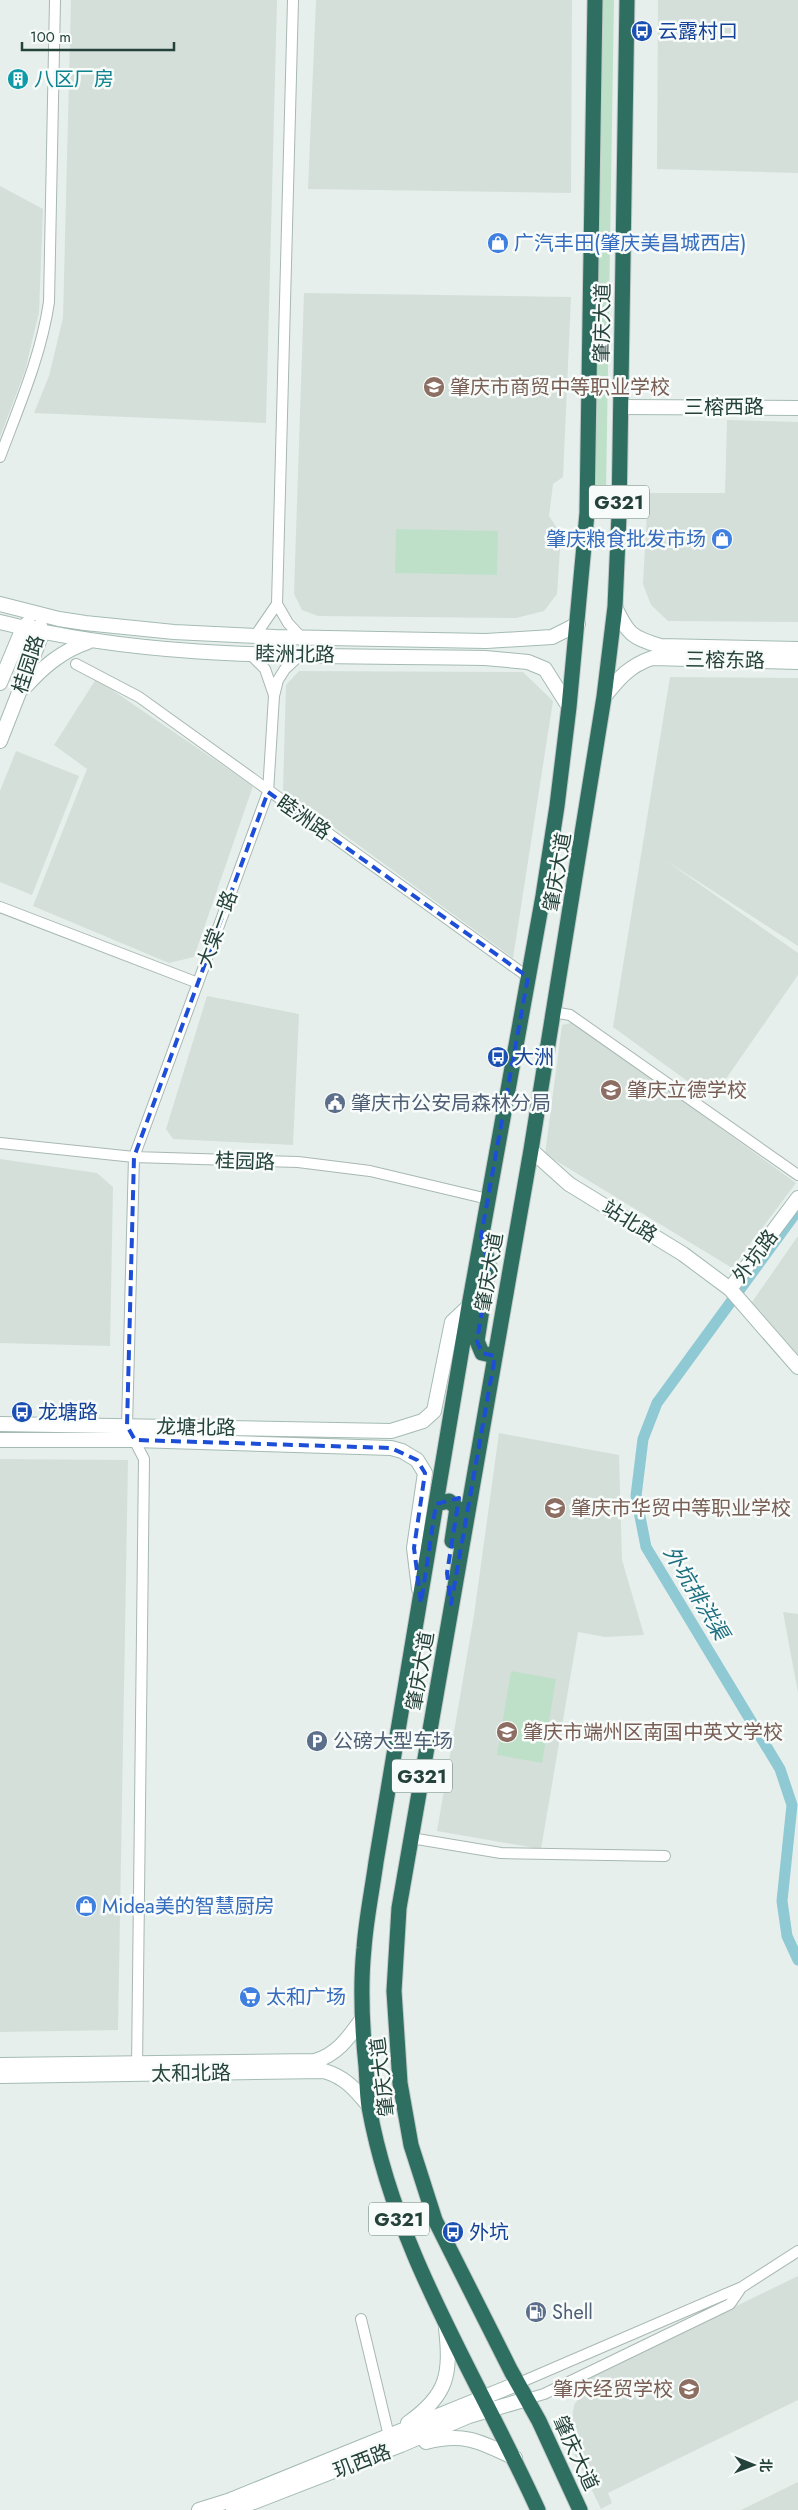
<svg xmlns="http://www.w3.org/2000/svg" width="798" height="2510" font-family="Jost,'Noto Sans SC',sans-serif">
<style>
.built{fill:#d4dfda}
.green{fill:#bfe0c8}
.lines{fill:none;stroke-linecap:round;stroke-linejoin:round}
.canal{stroke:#8ec9d4;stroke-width:11}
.street-casing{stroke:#a8b8b2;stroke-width:12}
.secondary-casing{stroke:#a4bbb3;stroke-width:16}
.highway-casing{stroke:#c2cac8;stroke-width:17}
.street{stroke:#fff;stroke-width:10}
.secondary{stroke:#fff;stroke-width:14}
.highway{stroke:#2f6f62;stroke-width:15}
.marked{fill:none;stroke:#1d4ed8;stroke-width:4;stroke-dasharray:10 6;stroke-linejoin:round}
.labels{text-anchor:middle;stroke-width:5;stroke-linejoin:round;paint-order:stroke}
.shield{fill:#f7fbf9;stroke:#637a73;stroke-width:1}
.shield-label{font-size:19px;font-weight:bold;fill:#24423a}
.transit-label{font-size:20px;fill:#164399;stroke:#f7fbf9;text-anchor:start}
.culture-label{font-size:20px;fill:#0d838f;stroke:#f7fbf9;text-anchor:start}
.shop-label{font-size:20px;fill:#366cbe;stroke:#f7fbf9;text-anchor:start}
.street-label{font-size:20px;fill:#24423a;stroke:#f7fbf9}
.education-label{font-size:20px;fill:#785e54;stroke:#f7fbf9;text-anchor:start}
.service-label{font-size:20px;fill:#4e5e75;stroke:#f7fbf9;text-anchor:start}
.water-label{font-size:21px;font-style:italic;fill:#1c6f80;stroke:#f7fbf9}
</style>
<rect width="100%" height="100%" fill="#e6efeb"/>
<path class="built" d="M 71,0 L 277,0 L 266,423 L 34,413 L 49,376 L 63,318 Z
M 316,0 L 572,0 L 571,193 L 308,189 Z
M 658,0 L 798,0 L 798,173 L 657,169 Z
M 0,186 L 43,209 L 39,312 L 25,371 L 0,437 Z
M 304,293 L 571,297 L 563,477 L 553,484 L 549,516 L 561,534 L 557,594 L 544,611 L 516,618 L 318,616 L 302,610 L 294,594 Z
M 727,420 L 798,422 L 798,622 L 668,621 L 651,605 L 643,584 L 648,493 L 725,493 Z
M 299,671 L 523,672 L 553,701 L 513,958 L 283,790 L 286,685 Z
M 670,677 L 798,678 L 798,946 L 665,860 L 798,953 L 798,975 L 712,1099 L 613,1027 Z
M 96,679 L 253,786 L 194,957 L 169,963 L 33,906 L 87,769 L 54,745 Z
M 16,751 L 79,776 L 32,895 L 0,882 L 0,791 Z
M 207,996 L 299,1014 L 293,1145 L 173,1139 L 166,1129 Z
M 574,1022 L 796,1183 L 732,1268 L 545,1154 L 562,1025 Z
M 0,1159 L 97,1173 L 113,1187 L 110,1346 L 0,1343 L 0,1346 Z
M 798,1236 L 798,1355 L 752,1302 Z
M 499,1433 L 619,1455 L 622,1560 L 644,1635 L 605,1637 L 578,1632 L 541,1849 L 437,1831 L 474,1615 Z
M 0,1459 L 128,1460 L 118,2030 L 0,2032 Z
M 783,1612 L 798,1614 L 798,1694 L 798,1693 Z
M 798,2276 L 798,2400 L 608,2493 L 612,2503 L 601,2509 L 569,2443 L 574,2405 L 582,2394 L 577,2384 Z
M 798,2482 L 798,2510 L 741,2510 Z"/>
<path class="green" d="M 600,0 L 614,0 L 606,492 L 592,493 Z
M 396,529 L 498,531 L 497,575 L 395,573 Z
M 511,1671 L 556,1679 L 542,1763 L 497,1755 Z"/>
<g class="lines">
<path class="canal" d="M 798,1210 L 657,1403 L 643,1439 L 636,1496 L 646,1547 L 780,1769 L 792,1805 L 782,1901 L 787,1936 L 798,1960"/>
<g class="street-casing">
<path id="street" d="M 293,0 L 277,604 L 288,623 L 301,637
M 0,457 C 19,406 41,356 49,302 L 55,0
M 255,636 L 277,604
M 249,653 L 265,669 L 274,695
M 76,664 L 139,697 L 528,977
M 0,907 L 198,983
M 553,1012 L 570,1015 L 798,1175
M 0,1143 L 134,1157 L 298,1162 L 370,1171 L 488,1199
M 411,1838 L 501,1853 L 665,1856
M 137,2068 L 144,1459 L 127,1426 L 134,1157 L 268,792 L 274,696 L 278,680 L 285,669 L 300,655
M 361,2319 L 389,2436
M 519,2383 L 742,2287 L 798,2251
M 527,2399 L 544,2394 L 730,2304 L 741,2288"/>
</g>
<g class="secondary-casing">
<path id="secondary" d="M 621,407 L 798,408
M 0,604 L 59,619 L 85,623 L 174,632 L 275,637 L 486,641 L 552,637 L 578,624
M 615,607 C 628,634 631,637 660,646 L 798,649
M 0,622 C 158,662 323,655 485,658 L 528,662 L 545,669 L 569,707
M 0,683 L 23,628 L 28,623
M 25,687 C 44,666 62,651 88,642
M 604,697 C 619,678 629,666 652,658 L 798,662
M 0,741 L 38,644 L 42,633 L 40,626
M 531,1150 L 569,1184 L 683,1254 L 730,1289 L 798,1367
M 730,1289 L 798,1198
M 0,1424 L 391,1431 L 423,1421 L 434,1411 L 452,1322 L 469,1306
M 0,1440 L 135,1440 L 391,1448 L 402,1451 L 417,1460 L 425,1473 L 414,1548 L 419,1589
M 0,2065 L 315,2061 C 338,2054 349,2037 362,2019
M 0,2076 L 324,2071 C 345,2077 355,2089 369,2106
M 408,2423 C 448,2395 451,2374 446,2328
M 426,2442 C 465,2432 481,2442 515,2458
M 199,2510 L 228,2501 L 519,2383
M 233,2510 L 401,2445 L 469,2416 L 527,2399"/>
</g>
<g class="highway-casing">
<path id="highway" d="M 587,505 L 619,506
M 482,1240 L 489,1265 L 477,1341 L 482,1353 L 495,1356
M 436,1504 L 449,1501 L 457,1508 L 452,1541
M 538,2510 C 478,2377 395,2253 369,2107 C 367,2094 367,2079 366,2066 C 362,2027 360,1987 364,1948 C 366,1920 372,1891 376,1862 L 469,1306 L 543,896 L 557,806 L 569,707 L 587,513 L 595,0
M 580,2510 L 539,2421 L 511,2371 L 435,2220 L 411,2145 L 400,2083 L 394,1991 L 399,1908 L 531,1150 L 604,697 L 615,607 L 619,515 L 627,0"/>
</g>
<use href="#street" class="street"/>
<use href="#secondary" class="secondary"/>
<use href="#highway" class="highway"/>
</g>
<path class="marked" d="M 268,792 L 528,977 L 481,1236 L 489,1265 L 477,1341 L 482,1353 L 495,1356 L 451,1604 L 447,1573 L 459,1498 L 436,1504 L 421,1603 L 414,1548 L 425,1473 L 417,1460 L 391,1448 L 135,1440 L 127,1426 L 134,1157 Z"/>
<defs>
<g id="bus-disc" transform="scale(1.125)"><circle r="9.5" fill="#1a4fb4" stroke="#f7fbf9"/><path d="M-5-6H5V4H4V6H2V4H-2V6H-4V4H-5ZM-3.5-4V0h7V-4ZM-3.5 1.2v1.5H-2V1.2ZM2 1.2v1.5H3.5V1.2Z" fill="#fff"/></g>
<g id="building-disc" transform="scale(1.125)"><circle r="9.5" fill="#0f9aa8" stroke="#f7fbf9"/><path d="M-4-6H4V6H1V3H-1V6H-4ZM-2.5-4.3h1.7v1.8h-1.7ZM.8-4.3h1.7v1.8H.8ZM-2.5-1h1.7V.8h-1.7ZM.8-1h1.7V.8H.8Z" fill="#fff"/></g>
<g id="shop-disc" transform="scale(1.125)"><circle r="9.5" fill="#3f7fe0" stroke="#f7fbf9"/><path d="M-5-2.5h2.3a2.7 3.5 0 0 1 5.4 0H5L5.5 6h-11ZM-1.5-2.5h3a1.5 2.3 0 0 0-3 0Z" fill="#fff"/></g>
<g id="school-disc" transform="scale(1.125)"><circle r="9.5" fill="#8d6e63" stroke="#f7fbf9"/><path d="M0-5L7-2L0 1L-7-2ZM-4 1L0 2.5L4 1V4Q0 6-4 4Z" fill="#fff"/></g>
<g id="civic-disc" transform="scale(1.125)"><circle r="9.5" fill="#5c6f8a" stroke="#f7fbf9"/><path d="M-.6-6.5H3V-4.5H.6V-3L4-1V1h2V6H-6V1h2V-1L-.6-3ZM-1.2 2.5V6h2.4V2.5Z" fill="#fff"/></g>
<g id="parking-disc" transform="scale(1.125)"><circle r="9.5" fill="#5c6f8a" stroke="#f7fbf9"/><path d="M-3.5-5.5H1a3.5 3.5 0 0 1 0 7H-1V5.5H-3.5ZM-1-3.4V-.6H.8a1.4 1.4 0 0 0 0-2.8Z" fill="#fff"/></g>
<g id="supermarket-disc" transform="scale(1.125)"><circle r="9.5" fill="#3f7fe0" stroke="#f7fbf9"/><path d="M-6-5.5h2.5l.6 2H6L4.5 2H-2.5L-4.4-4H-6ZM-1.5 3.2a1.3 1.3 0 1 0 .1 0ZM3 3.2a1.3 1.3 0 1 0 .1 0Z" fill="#fff"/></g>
<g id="fuel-disc" transform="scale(1.125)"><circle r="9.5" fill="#5c6f8a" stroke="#f7fbf9"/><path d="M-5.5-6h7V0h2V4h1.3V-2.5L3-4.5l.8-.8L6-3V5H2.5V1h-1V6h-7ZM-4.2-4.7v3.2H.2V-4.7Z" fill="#fff"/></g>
<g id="university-disc" transform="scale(1.125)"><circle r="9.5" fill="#8d6e63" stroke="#f7fbf9"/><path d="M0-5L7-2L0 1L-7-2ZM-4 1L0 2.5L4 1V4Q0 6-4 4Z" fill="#fff"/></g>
</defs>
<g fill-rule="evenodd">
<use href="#bus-disc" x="642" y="31"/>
<use href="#building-disc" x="18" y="79"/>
<use href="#shop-disc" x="498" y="243"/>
<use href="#school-disc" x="434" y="387"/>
<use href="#shop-disc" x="722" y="539"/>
<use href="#bus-disc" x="498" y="1057"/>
<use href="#school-disc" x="611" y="1090"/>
<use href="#civic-disc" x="335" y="1103"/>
<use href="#bus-disc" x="22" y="1412"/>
<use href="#school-disc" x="555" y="1508"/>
<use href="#school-disc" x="507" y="1732"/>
<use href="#parking-disc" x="317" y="1741"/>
<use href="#shop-disc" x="86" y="1906"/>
<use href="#supermarket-disc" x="250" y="1997"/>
<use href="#bus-disc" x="453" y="2232"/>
<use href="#fuel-disc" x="536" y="2312"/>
<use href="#university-disc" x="689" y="2389"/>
</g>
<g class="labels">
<g class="shield">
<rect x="589" y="485.5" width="60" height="33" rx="4"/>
<rect x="392" y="1759.5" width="60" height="33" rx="4"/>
<rect x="369" y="2202.5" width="60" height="33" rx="4"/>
</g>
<g class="shield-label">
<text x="619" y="509">G321</text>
<text x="422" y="1783">G321</text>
<text x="399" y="2226">G321</text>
</g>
<g class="transit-label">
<text x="658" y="38">云露村口</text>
<text x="514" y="1064">大洲</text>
<text x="38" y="1419">龙塘路</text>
<text x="469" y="2239">外坑</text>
</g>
<g class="culture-label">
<text x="34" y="86">八区厂房</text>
</g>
<g class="shop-label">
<text x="514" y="250">广汽丰田(肇庆美昌城西店)</text>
<text x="706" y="546" text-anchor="end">肇庆粮食批发市场</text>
<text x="102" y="1913">Midea美的智慧厨房</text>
<text x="266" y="2004">太和广场</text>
</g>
<g class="street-label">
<text transform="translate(602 323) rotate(-89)" y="7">肇庆大道</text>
<text x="724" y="414">三榕西路</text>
<text transform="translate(295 654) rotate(1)" y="7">睦洲北路</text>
<text transform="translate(725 660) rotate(1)" y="7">三榕东路</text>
<text transform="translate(28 664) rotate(-72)" y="7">桂园路</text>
<text transform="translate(304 817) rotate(35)" y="7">睦洲路</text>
<text transform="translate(557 872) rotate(-80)" y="7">肇庆大道</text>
<text transform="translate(217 929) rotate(-70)" y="7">大棠一路</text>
<text transform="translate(245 1161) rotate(2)" y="7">桂园路</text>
<text transform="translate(630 1221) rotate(32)" y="7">站北路</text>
<text transform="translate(755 1256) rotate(-53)" y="7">外坑路</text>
<text transform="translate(489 1272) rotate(-80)" y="7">肇庆大道</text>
<text transform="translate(196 1427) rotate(1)" y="7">龙塘北路</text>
<text transform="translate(420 1671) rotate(-80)" y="7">肇庆大道</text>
<text transform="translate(191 2073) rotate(-1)" y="7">太和北路</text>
<text transform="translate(382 2077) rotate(-97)" y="7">肇庆大道</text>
<text transform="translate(576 2453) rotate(65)" y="7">肇庆大道</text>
<text transform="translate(362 2461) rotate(-21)" y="7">玑西路</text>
</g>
<g class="education-label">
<text x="450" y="394">肇庆市商贸中等职业学校</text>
<text x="627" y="1097">肇庆立德学校</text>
<text x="571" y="1515">肇庆市华贸中等职业学校</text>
<text x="523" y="1739">肇庆市端州区南国中英文学校</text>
<text x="673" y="2396" text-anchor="end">肇庆经贸学校</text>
</g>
<g class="service-label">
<text x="351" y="1110">肇庆市公安局森林分局</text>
<text x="333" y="1748">公磅大型车场</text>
<text x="552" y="2319">Shell</text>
</g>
<g class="water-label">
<text transform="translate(696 1593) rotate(59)" y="7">外坑排洪渠</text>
</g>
</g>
<g transform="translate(753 2465) rotate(91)" stroke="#f7fbf9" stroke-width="4" paint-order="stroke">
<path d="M0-4L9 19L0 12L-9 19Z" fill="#24423a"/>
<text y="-8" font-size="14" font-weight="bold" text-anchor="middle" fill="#24423a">北</text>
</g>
<path d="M22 42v8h152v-8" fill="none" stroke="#24423a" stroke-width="2.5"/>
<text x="30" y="42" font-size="15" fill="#24423a" stroke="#f7fbf9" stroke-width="4" paint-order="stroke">100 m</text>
</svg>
